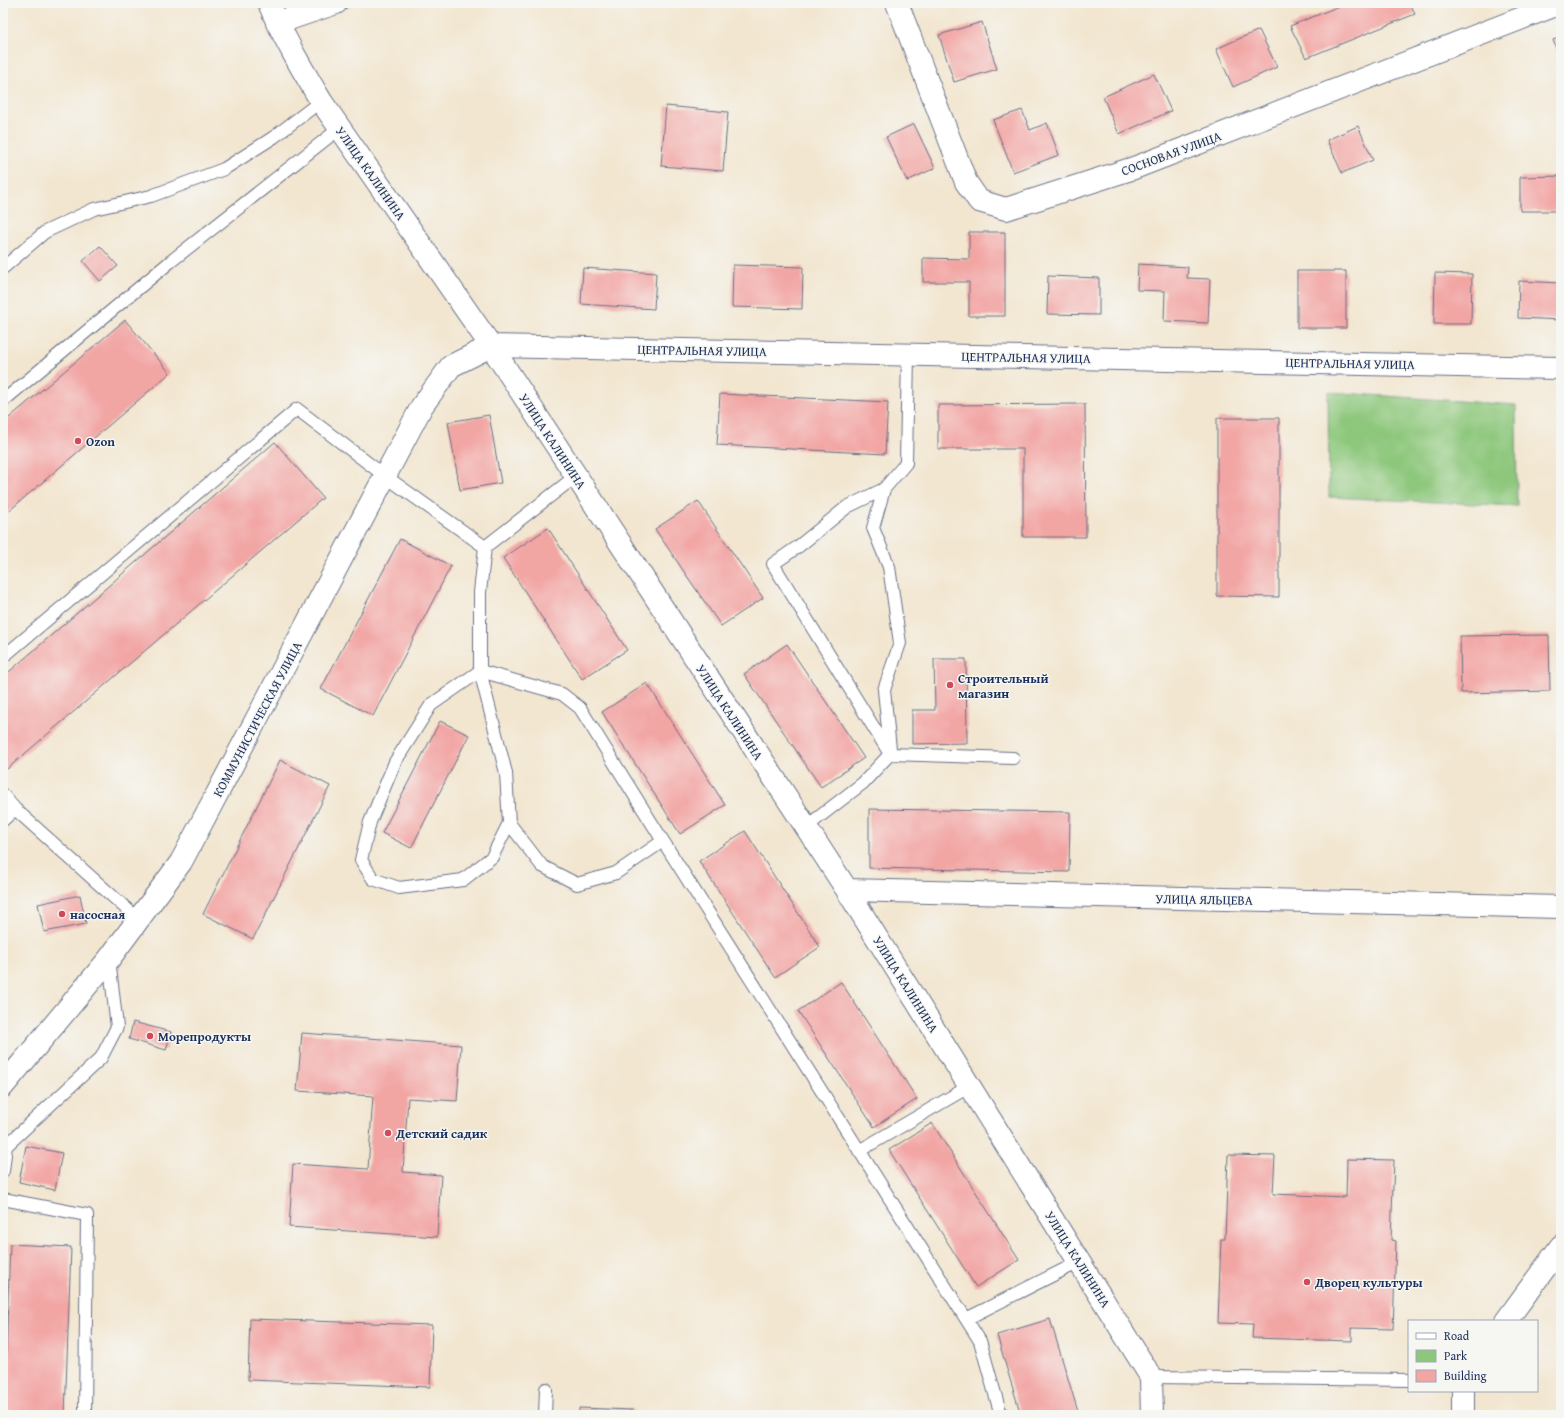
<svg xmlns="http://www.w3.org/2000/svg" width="1564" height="1418" font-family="'Gentium Book Plus',serif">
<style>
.green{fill:#8dc77c;stroke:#547b6d}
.building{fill:#f2a6a4}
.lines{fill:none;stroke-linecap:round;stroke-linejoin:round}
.service-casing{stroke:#666f86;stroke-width:14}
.minor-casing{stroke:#666f86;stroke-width:24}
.tertiary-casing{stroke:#666f86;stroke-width:24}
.service{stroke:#fff;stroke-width:12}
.minor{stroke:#fff;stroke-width:22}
.tertiary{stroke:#fff;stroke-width:22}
.poi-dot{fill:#d1495b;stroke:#f6f6f2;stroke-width:1.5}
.labels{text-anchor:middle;stroke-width:3;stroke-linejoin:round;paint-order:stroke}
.street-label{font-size:13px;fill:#1b2f5e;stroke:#f6f6f2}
.poi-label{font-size:13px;font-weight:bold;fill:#1b2f5e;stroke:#f6f6f2;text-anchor:start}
</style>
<rect width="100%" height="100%" fill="#f6f6f2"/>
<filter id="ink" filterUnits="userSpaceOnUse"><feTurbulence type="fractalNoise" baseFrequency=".025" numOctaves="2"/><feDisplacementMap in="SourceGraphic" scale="8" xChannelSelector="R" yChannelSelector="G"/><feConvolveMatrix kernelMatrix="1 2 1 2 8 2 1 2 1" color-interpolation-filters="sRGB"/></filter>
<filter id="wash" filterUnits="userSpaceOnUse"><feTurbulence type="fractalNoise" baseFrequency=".012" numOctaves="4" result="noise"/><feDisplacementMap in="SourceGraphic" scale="16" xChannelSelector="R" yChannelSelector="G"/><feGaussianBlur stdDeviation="0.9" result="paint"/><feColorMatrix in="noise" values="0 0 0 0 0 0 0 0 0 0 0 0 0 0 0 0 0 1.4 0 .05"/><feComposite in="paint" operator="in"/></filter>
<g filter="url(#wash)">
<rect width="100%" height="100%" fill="#f2e6d0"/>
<path class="green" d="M 1328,392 L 1516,405 L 1517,506 L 1329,497 Z"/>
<g id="blocks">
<path class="building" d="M 1347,3 L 1410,3 L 1415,14 L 1306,58 L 1290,26 Z
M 982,22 L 997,69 L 954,82 L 939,35 Z
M 1259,30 L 1277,67 L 1233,87 L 1216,49 Z
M 1561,37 L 1561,61 L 1553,40 Z
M 1154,74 L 1171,111 L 1119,134 L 1103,97 Z
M 666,106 L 728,112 L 723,171 L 661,166 Z
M 1022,110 L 1030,130 L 1047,123 L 1059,155 L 1013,172 L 993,120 Z
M 914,124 L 935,168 L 907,181 L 886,137 Z
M 1358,126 L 1373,160 L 1342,173 L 1327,140 Z
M 1561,176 L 1561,211 L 1520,211 L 1520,177 Z
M 969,232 L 1005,232 L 1005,316 L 969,316 L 969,282 L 923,282 L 923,258 L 969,259 Z
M 100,246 L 118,266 L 100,281 L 83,261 Z
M 1138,264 L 1188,267 L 1187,278 L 1210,279 L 1208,323 L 1164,321 L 1165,291 L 1137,290 Z
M 733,265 L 803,267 L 802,309 L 732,307 Z
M 583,268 L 656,273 L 654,309 L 581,304 Z
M 1297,271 L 1346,271 L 1346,328 L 1297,328 Z
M 1435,273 L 1472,274 L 1471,324 L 1434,324 Z
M 1048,276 L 1099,278 L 1099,315 L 1047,314 Z
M 1519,281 L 1561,283 L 1561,320 L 1518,318 Z
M 125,320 L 170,373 L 3,516 L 3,423 Z
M 720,394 L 888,402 L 885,454 L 717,445 Z
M 1085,404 L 1086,537 L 1023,537 L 1023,449 L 938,449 L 938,405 Z
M 489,415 L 501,483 L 460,490 L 448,422 Z
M 1217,418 L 1279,418 L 1279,597 L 1217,596 Z
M 275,442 L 323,498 L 7,769 L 3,764 L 3,677 Z
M 698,501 L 763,598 L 721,626 L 655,529 Z
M 548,528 L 627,650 L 582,679 L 503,558 Z
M 400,539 L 451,566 L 373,716 L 321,689 Z
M 1549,635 L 1550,691 L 1461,693 L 1460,636 Z
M 787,644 L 864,758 L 821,787 L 744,674 Z
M 934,659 L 966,659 L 967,743 L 912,744 L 912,710 L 935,710 Z
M 647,683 L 725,805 L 680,834 L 602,712 Z
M 440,721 L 469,735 L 411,848 L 382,833 Z
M 280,760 L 330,786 L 253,939 L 203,914 Z
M 869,809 L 1070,812 L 1069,872 L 869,868 Z
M 745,831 L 820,947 L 775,977 L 699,861 Z
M 80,895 L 86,924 L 44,932 L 38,904 Z
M 841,982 L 917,1099 L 874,1127 L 798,1011 Z
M 133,1022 L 171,1032 L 166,1050 L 129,1039 Z
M 302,1033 L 461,1045 L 457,1101 L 408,1098 L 403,1172 L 441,1175 L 437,1237 L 289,1227 L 293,1164 L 368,1169 L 373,1096 L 297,1091 Z
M 932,1123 L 1019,1260 L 976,1287 L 889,1150 Z
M 26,1146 L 62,1153 L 55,1190 L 19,1182 Z
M 1228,1155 L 1275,1156 L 1273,1194 L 1346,1197 L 1347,1159 L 1394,1160 L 1391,1240 L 1396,1241 L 1393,1329 L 1352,1328 L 1352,1341 L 1252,1338 L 1253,1324 L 1218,1323 L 1221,1239 L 1225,1239 Z
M 10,1244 L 71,1247 L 65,1415 L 4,1415 Z
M 250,1319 L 432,1325 L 430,1387 L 248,1380 Z
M 1050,1319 L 1079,1415 L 1021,1415 L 1006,1366 L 997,1335 Z
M 579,1408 L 633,1410 L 633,1415 L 579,1415 Z"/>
</g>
</g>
<g filter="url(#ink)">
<use href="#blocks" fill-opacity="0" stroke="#666f86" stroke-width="1"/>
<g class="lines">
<g class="service-casing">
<path id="service" d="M 3,268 L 45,232 L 94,209 L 151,196 L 224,169 L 274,137 L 321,101
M 3,401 L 170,262 L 340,128
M 576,476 L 485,547 L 480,592 L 480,671 L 562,694 L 580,708 L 663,841 L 980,1341 L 1001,1415
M 884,489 L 873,528 L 889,567 L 900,643 L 884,690 L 890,749
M 3,657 L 297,409 L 385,476 L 485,547
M 480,671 L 506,773 L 509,823 L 492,857 L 463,880 L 399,888 L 373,879 L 361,860 L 370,822 L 395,762 L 431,705 Z
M 890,754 L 773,564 L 799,546 L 847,507 L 884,489 L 906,463 L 908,354
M 3,795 L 15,809
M 3,820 L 15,809 L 139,920
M 509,823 L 542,866 L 577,884 L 616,873 L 663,841
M 806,827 L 863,783 L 890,754 L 1013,758
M 859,1151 L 970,1086
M 3,1171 L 6,1146 L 101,1058 L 117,1027 L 109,959
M 3,1199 L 87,1215 L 85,1415
M 966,1319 L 1079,1262
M 1151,1377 L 1409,1380
M 545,1415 L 546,1389"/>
</g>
<g class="minor-casing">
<path id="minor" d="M 269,3 C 283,37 302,69 321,101 L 491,346 L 806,827 L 847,890 L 1151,1377 L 1152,1415
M 897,3 L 966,182 L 979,201 L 1006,209 L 1134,168 L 1561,3
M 277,23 L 336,3
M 847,890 L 1561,907
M 3,1086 L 109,959 L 181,862 L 422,406 L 451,366 L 491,346 L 1561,368"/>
</g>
<g class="tertiary-casing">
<path id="tertiary" d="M 1506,1321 L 1561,1246
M 1463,1391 L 1463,1415"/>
</g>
<use href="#service" class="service"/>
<use href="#minor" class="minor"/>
<use href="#tertiary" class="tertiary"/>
</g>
</g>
<g class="poi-dot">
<circle cx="78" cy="441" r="4"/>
<circle cx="950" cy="685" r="4"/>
<circle cx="62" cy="914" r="4"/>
<circle cx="150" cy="1036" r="4"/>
<circle cx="388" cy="1133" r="4"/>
<circle cx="1307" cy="1282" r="4"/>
</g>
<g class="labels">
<g class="street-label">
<text transform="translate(1171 153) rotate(-20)" y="5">СОСНОВАЯ УЛИЦА</text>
<text transform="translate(371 173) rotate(55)" y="5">УЛИЦА КАЛИНИНА</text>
<text transform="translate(702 350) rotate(1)" y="5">ЦЕНТРАЛЬНАЯ УЛИЦА</text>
<text transform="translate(1026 357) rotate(1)" y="5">ЦЕНТРАЛЬНАЯ УЛИЦА</text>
<text transform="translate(1350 363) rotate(1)" y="5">ЦЕНТРАЛЬНАЯ УЛИЦА</text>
<text transform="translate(553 441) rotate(57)" y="5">УЛИЦА КАЛИНИНА</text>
<text transform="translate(730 712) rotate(57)" y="5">УЛИЦА КАЛИНИНА</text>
<text transform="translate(257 719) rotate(-62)" y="5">КОММУНИСТИЧЕСКАЯ УЛИЦА</text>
<text transform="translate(1204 899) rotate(1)" y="5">УЛИЦА ЯЛЬЦЕВА</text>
<text transform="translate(906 984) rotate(58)" y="5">УЛИЦА КАЛИНИНА</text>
<text transform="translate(1078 1259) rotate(58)" y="5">УЛИЦА КАЛИНИНА</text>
</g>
<g class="poi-label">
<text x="86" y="446">Ozon</text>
<text x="958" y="683">Строительный<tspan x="958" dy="15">магазин</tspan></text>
<text x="70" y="919">насосная</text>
<text x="158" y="1041">Морепродукты</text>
<text x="396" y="1138">Детский садик</text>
<text x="1315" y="1287">Дворец культуры</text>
</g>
</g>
<rect width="1564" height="1418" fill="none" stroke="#f6f6f2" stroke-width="16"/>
<rect x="1408" y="1320" width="130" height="72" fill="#f6f6f2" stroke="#9ea6b7"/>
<rect x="1416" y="1333" width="20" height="6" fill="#ffffff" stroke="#9ea6b7"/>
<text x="1444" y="1340" font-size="12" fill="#1b2f5e">Road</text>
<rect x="1416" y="1350" width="20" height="12" fill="#8dc77c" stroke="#9ea6b7"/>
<text x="1444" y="1360" font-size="12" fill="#1b2f5e">Park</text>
<rect x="1416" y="1370" width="20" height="12" fill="#f2a6a4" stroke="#9ea6b7"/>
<text x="1444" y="1380" font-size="12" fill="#1b2f5e">Building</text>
</svg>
